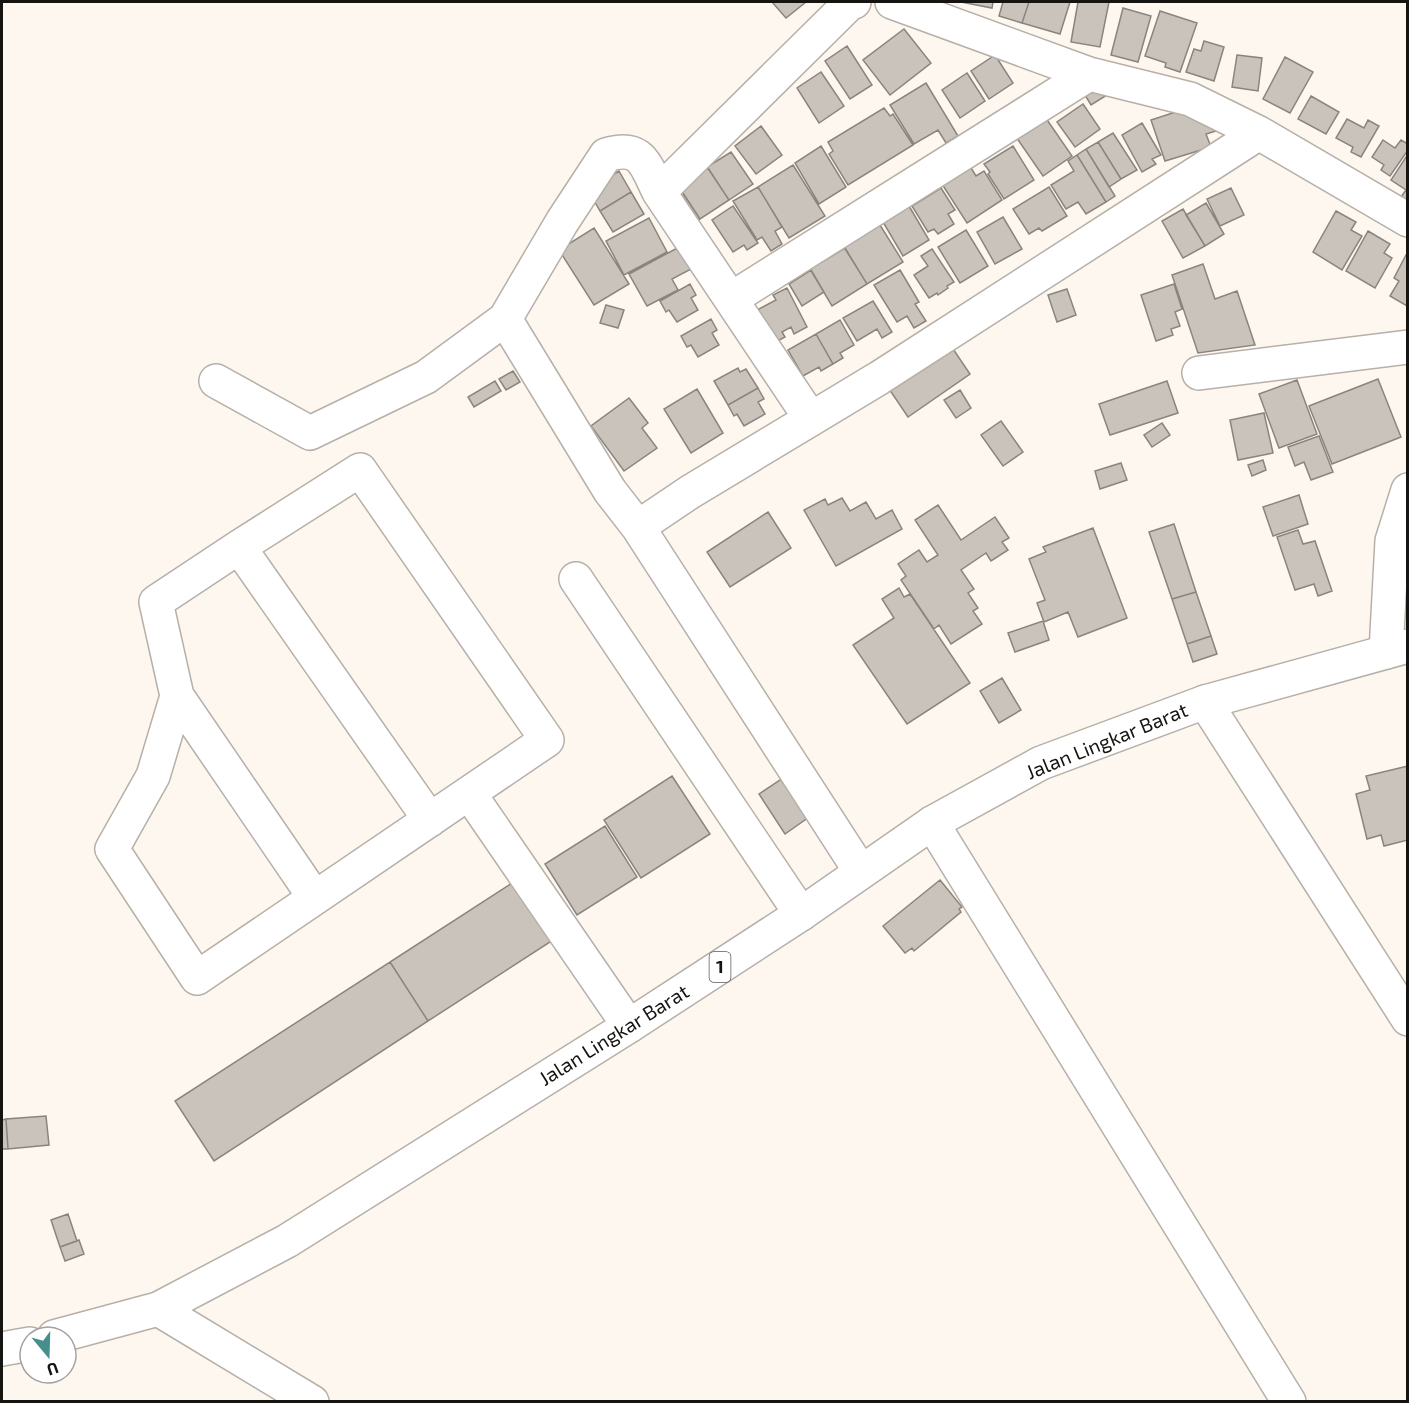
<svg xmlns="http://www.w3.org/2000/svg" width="1409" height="1403" font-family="'Exo 2',sans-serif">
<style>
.building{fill:#cac3bc;stroke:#8a847e;stroke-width:1.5}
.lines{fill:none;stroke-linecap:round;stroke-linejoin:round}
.minor-casing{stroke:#b6b0a9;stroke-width:36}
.highway-casing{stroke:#b6b0a9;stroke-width:36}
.minor{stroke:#fff;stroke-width:33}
.highway{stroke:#fff;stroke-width:33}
.labels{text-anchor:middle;stroke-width:4.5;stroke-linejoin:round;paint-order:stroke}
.shield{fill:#fff;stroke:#5c5a58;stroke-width:1.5}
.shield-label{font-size:18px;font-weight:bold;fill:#161411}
.street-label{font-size:20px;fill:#161411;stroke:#fff}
</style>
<rect width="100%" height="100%" fill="#fef7ef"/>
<path class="building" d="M 772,2 L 806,2 L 786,18 Z
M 961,2 L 993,2 L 992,8 Z
M 1003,2 L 1029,2 L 1022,23 L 999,16 Z
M 1029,2 L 1070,2 L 1060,34 L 1022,23 Z
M 1078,2 L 1109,2 L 1100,47 L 1071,42 Z
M 1123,8 L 1151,16 L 1138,62 L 1111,55 Z
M 1160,11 L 1197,23 L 1180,72 L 1165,67 L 1166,63 L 1145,56 Z
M 904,29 L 931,63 L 890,95 L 863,60 Z
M 1204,41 L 1224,47 L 1214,81 L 1186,72 L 1194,49 L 1201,51 Z
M 847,46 L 872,85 L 850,99 L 825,61 Z
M 995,55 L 1013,83 L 989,99 L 971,71 Z
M 1237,55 L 1262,58 L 1258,91 L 1232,87 Z
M 1285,57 L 1313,72 L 1290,113 L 1263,99 Z
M 821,72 L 844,106 L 819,123 L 797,88 Z
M 967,73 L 985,101 L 960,118 L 942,90 Z
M 1097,80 L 1107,95 L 1091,105 L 1082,90 Z
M 926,83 L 958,136 L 946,143 L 938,130 L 914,144 L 890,105 Z
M 1311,96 L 1339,112 L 1326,134 L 1298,119 Z
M 1083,104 L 1100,129 L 1075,147 L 1057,122 Z
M 1197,105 L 1212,119 L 1216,131 L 1206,134 L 1211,147 L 1165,161 L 1151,120 Z
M 884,108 L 890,116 L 893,114 L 913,145 L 848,185 L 829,154 L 833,151 L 828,142 Z
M 1043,114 L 1072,156 L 1043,176 L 1014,134 Z
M 1347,119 L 1364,128 L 1368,120 L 1379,126 L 1361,157 L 1351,152 L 1353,147 L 1336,138 Z
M 1142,123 L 1161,155 L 1152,159 L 1156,164 L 1142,172 L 1122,135 Z
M 761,126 L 782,155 L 756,174 L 735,146 Z
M 1113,133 L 1137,170 L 1121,179 L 1098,142 Z
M 1383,140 L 1395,148 L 1401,140 L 1408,144 L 1408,150 L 1390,176 L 1381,170 L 1384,165 L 1372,157 Z
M 1098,142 L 1121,179 L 1109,187 L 1086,149 Z
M 821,146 L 846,187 L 819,204 L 795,163 Z
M 1013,146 L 1034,180 L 1004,199 L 988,174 L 990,172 L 984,164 Z
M 1086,149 L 1115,196 L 1106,202 L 1077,155 Z
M 731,152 L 753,184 L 729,200 L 707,167 Z
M 1408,154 L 1408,201 L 1401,197 L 1406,190 L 1391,180 Z
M 1077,155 L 1106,202 L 1086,214 L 1078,202 L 1066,209 L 1051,185 L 1074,171 L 1068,161 Z
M 968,163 L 976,176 L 984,171 L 1002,200 L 967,223 L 940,181 Z
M 793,165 L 825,216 L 789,238 L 758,187 Z
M 708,168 L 729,200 L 700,219 L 679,187 Z
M 619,171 L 631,192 L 600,211 L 588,190 Z
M 758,187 L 782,227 L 775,231 L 782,244 L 771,251 L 762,237 L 757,240 L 733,201 Z
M 1049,187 L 1067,216 L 1042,231 L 1039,228 L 1029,234 L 1013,209 Z
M 941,188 L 955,210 L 948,214 L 954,224 L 938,234 L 934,229 L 928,232 L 912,206 Z
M 1231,188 L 1244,215 L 1220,226 L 1207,199 Z
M 631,192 L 644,214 L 613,232 L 600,211 Z
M 682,192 L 700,219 L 690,225 L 672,199 Z
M 1206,203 L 1224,234 L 1205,246 L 1186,215 Z
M 733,206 L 758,243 L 747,250 L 744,245 L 733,252 L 712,220 Z
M 909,206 L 929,240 L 903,256 L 883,222 Z
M 1183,209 L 1205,246 L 1183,258 L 1162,221 Z
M 1336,211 L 1356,222 L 1351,230 L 1362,236 L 1342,270 L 1313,252 Z
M 875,217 L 903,262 L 867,284 L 839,239 Z
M 1003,217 L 1022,249 L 995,264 L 977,232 Z
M 649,218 L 667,252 L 624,275 L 606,241 Z
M 594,228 L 629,284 L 594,305 L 559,250 Z
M 966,230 L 988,266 L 960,283 L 938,247 Z
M 1368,231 L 1390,244 L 1384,253 L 1392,258 L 1375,288 L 1346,271 Z
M 681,246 L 693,268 L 672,279 L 678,290 L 647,306 L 629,274 Z
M 845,248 L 867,284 L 832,306 L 807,264 L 819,256 L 822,262 Z
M 932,249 L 954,282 L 947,286 L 948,288 L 938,295 L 937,293 L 929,298 L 914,275 L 928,266 L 921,256 Z
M 1406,255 L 1408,256 L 1407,306 L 1390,296 L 1399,281 L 1394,278 Z
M 1203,264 L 1215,299 L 1237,291 L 1255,345 L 1198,353 L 1172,275 Z
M 811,270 L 824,292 L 802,306 L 789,284 Z
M 900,270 L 919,302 L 915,304 L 926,321 L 914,328 L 907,316 L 897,322 L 874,285 Z
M 690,284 L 696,295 L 691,298 L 698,310 L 677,322 L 669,310 L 666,312 L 660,301 Z
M 1174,284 L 1182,309 L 1175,312 L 1180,326 L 1171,329 L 1173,335 L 1156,341 L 1141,295 Z
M 787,288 L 807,327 L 794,334 L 791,327 L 782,332 L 785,337 L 772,344 L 755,311 L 776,300 L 773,295 Z
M 1067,289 L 1076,315 L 1057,322 L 1048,295 Z
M 873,301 L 892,332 L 882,338 L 877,329 L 857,341 L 843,318 Z
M 606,305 L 624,310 L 618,328 L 600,323 Z
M 711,319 L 717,330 L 712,333 L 719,345 L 698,357 L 691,345 L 687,347 L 681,336 Z
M 840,320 L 854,345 L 840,353 L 843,358 L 833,364 L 816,334 Z
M 816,334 L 833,364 L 821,371 L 819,367 L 803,376 L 788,350 Z
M 947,340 L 970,374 L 908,417 L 885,383 Z
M 738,368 L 740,372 L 746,369 L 758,388 L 728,405 L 714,381 Z
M 513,371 L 520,382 L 506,390 L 499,379 Z
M 1378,379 L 1401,437 L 1332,464 L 1309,406 Z
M 1297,380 L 1317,434 L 1279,448 L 1259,394 Z
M 495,381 L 501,391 L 474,407 L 468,397 Z
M 1167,381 L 1178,413 L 1110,435 L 1099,404 Z
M 758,388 L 764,399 L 758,402 L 765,414 L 744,426 L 737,414 L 734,416 L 728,405 Z
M 697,389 L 723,433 L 691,453 L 664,409 Z
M 960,390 L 971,408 L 956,418 L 944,400 Z
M 629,398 L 648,423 L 642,428 L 657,448 L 624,471 L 591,426 Z
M 1264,413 L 1273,453 L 1238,460 L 1230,420 Z
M 1001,421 L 1023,452 L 1003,466 L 981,435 Z
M 1162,423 L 1170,435 L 1152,447 L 1144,435 Z
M 1319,436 L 1333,472 L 1311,480 L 1304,462 L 1295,466 L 1288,447 Z
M 1263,460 L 1266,470 L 1252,476 L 1248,465 Z
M 1121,463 L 1127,480 L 1100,489 L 1095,471 Z
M 1299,495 L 1308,524 L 1273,536 L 1263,507 Z
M 842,498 L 850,511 L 866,502 L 876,519 L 892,510 L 902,529 L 836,566 L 804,510 L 825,499 L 828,505 Z
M 938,505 L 961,540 L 995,517 L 1009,538 L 1002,542 L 1008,550 L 991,561 L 986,553 L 961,570 L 974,589 L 968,593 L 978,608 L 973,611 L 982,624 L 951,644 L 939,625 L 934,629 L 901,580 L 906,576 L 898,564 L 919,550 L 927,562 L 938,555 L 915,520 Z
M 768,512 L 791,548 L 730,587 L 707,552 Z
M 1174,524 L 1196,592 L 1172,599 L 1149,532 Z
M 1093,528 L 1127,618 L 1078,637 L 1068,612 L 1044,622 L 1037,603 L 1045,600 L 1029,559 L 1046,552 L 1043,547 Z
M 1298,530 L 1303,544 L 1315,541 L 1332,591 L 1318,596 L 1314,584 L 1295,590 L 1277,537 Z
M 899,588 L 904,597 L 910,594 L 970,683 L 907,724 L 853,645 L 894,618 L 882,599 Z
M 1196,592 L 1211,636 L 1187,644 L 1172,599 Z
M 1043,621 L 1049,640 L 1015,652 L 1008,633 Z
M 1211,636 L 1217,654 L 1193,662 L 1187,644 Z
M 1002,678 L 1021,710 L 999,723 L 980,691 Z
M 1408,766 L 1408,840 L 1384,846 L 1381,835 L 1367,839 L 1356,794 L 1370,790 L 1366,776 Z
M 672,776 L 710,834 L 641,878 L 604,820 Z
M 783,778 L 809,817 L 785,834 L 759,794 Z
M 605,826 L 637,877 L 577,915 L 545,864 Z
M 529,872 L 567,931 L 428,1021 L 390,962 Z
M 940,880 L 962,907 L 959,909 L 961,912 L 914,951 L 912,948 L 905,953 L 883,926 Z
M 390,962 L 428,1021 L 214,1161 L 175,1101 Z
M 46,1116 L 49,1145 L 8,1149 L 6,1119 Z
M 6,1119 L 8,1149 L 2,1149 L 2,1120 Z
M 68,1214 L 77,1241 L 60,1247 L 51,1220 Z
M 79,1240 L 84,1254 L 65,1261 L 60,1247 Z"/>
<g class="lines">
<g class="minor-casing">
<path id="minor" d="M 892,2 L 1089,74 L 1190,99 L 1259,133 L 1408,220
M 659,192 L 850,3 L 854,2
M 731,299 L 1089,74
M 505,319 L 562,222 L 606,155 C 642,144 645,164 659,192 L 811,419 L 879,378 L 1259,133
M 1199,373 L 1408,347
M 216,381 L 310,433 L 426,377 L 505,319 L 610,491 L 638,527 L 861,872
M 360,470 L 547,740 L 197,978 L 112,849 L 153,776 L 177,696 L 156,602 L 239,547 Z
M 638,527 L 690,492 L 811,419
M 239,547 L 430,820
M 576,579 L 801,914
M 1386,652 L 1392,541 L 1408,490
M 177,696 L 315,898
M 1205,702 L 1408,1019
M 469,793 L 629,1026
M 932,823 L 1289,1402
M 158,1309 L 312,1402"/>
</g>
<g class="highway-casing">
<path id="highway" d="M 54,1337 L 158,1309 L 287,1241 L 629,1026 L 801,914 L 932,823 L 1041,763 L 1205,702 L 1408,646
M 2,1349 L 30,1344"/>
</g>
<use href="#minor" class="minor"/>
<use href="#highway" class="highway"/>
</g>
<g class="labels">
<rect class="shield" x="709.5" y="952" width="21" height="30" rx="4.5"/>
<g class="shield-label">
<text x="720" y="973">1</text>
</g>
<g class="street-label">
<text transform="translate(1107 741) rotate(-22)" y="7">Jalan Lingkar Barat</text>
<text transform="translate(614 1035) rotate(-32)" y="7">Jalan Lingkar Barat</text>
</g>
</g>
<rect width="1409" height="1403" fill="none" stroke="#161411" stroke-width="6"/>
<g transform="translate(48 1355) rotate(161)"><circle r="28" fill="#ffffff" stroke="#a2a1a0" stroke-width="1.5"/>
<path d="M0-4.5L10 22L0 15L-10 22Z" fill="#468e8c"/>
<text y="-9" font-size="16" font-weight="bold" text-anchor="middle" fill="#161411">U</text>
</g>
</svg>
